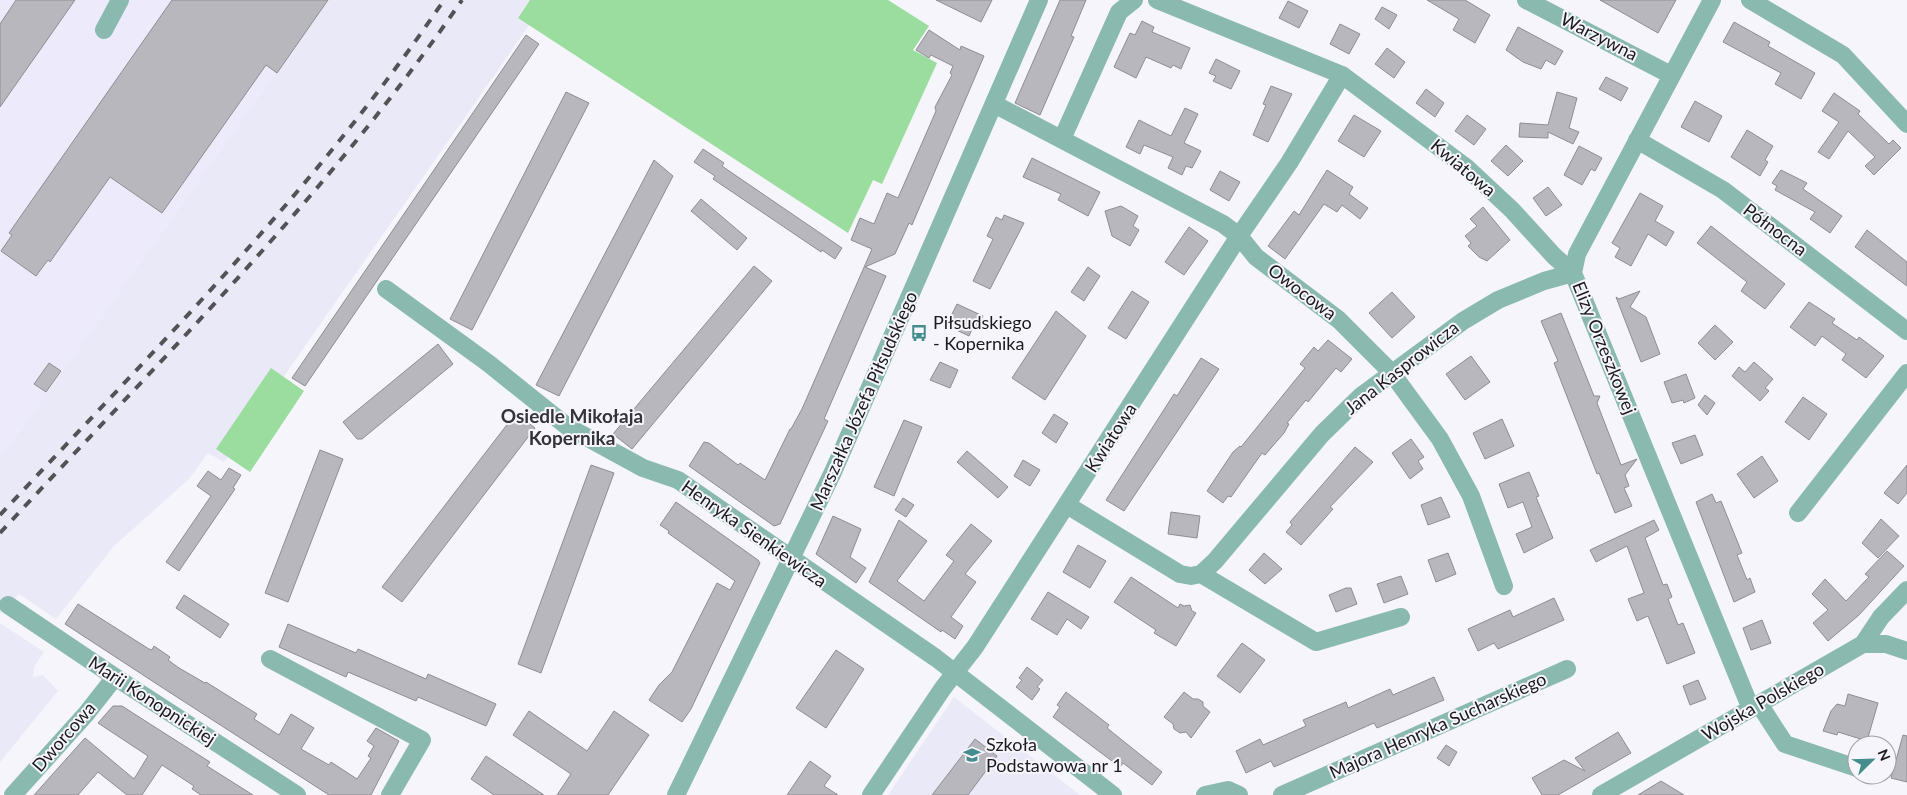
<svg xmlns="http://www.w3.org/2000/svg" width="1907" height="795" font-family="Lato,sans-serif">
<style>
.industrial{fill:#edeafc}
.built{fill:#eae9f7}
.green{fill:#9bdc9f}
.building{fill:#b7b7bd;stroke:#8d8d93}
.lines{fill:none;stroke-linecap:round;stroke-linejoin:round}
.minor{stroke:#89b9af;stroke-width:18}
.rail{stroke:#535256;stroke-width:4;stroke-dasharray:9 9;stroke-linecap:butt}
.labels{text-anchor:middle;stroke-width:4;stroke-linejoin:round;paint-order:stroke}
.street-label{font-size:18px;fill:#1b1a1d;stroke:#f6f5fc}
.poi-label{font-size:18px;fill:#1b1a1d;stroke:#f6f5fc;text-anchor:start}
.neighbourhood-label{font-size:19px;font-weight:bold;fill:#343339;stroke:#f6f5fc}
</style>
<rect width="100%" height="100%" fill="#f6f5fc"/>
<path class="industrial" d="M 0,0 L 328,0 L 0,459 Z"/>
<path class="built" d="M 328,0 L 530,0 L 518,18 L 530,24 L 224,462 L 208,453 L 189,479 L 114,546 L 56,619 L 19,594 L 0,614 L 0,459 Z
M 0,623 L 44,652 L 34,667 L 33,677 L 43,675 L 58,691 L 0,762 Z
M 954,697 L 1080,795 L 888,795 Z"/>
<path class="green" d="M 530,0 L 888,0 L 929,26 L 913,50 L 937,63 L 882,184 L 873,180 L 848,233 L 518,18 Z
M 271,368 L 304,391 L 250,472 L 216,449 Z"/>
<path class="building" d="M 16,0 L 75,0 L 0,107 L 0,24 Z
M 172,0 L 328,0 L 277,73 L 266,65 L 162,213 L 110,177 L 50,262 L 48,260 L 36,276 L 1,251 L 12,235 L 9,233 Z
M 936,0 L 992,0 L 981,22 Z
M 1060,0 L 1086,0 L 1071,36 L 1074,37 L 1040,115 L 1015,103 Z
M 1427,0 L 1465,0 L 1490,15 L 1475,43 L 1453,30 L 1459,19 Z
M 1600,0 L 1676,0 L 1658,33 Z
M 1288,1 L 1308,11 L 1299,28 L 1279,18 Z
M 1382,7 L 1397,15 L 1389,29 L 1375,19 Z
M 1142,21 L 1154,27 L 1152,32 L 1190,48 L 1181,69 L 1173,65 L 1171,68 L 1146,57 L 1136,78 L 1114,67 L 1130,33 L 1135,35 Z
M 1734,22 L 1770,42 L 1768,46 L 1815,73 L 1801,99 L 1775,84 L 1781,73 L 1723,42 Z
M 1340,24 L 1360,34 L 1349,54 L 1330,44 Z
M 1518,27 L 1563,51 L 1555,65 L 1546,60 L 1541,69 L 1523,62 L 1506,50 Z
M 929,30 L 960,50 L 961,46 L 984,56 L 912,225 L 909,223 L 895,254 L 865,267 L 886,276 L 824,419 L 828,421 L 780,524 L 774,526 L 689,466 L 704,442 L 709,443 L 738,465 L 740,463 L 765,480 L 790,429 L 791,429 L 802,409 L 872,249 L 851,240 L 860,218 L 874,224 L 887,193 L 898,198 L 936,111 L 935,107 L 952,75 L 950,73 L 953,66 L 931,55 L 929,58 L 916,50 Z
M 526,35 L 539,44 L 305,386 L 292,378 Z
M 1387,48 L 1405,62 L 1394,78 L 1375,64 Z
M 1216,59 L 1240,71 L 1231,89 L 1213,81 L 1216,76 L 1209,73 Z
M 1606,77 L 1628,88 L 1621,101 L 1599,89 Z
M 1271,86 L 1292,94 L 1268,142 L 1253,135 L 1266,105 L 1263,104 Z
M 1426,89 L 1444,103 L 1435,117 L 1416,103 Z
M 566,92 L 589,103 L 472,330 L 450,319 Z
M 1557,92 L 1577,98 L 1569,128 L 1579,132 L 1573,144 L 1548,132 L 1548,138 L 1519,137 L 1520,123 L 1548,125 Z
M 1834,93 L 1860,111 L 1858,114 L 1889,144 L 1893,140 L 1901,148 L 1874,175 L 1865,166 L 1875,157 L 1848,131 L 1829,159 L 1818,152 L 1839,122 L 1822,111 Z
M 1695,101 L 1722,116 L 1709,142 L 1681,127 Z
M 1185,108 L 1198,114 L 1184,143 L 1201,151 L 1192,168 L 1186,166 L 1182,175 L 1168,168 L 1173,157 L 1144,145 L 1140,154 L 1126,147 L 1139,120 L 1171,136 Z
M 1354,115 L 1381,131 L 1364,157 L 1338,141 Z
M 1467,115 L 1486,129 L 1474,145 L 1455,131 Z
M 1747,130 L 1773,146 L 1765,160 L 1768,162 L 1760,176 L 1731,157 Z
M 1506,145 L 1523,161 L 1508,176 L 1491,161 Z
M 1579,146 L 1602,158 L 1595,171 L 1591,169 L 1582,185 L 1564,175 Z
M 703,149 L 724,163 L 722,166 L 735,175 L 842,248 L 835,259 L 822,250 L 821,252 L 713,179 L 715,176 L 694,162 Z
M 1032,158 L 1100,192 L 1088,216 L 1058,200 L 1061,194 L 1023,177 Z
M 654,160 L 673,176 L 559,396 L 536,385 Z
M 1327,170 L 1353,187 L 1349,194 L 1368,208 L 1360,219 L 1342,205 L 1337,212 L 1324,204 L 1285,259 L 1268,246 L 1294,211 L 1299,215 Z
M 1781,170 L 1807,183 L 1803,189 L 1842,216 L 1830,233 L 1810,219 L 1815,212 L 1775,190 L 1777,186 L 1772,183 Z
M 1220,171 L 1240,182 L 1229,201 L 1210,190 Z
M 1548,187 L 1562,205 L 1546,216 L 1533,198 Z
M 1640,193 L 1663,206 L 1655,221 L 1674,232 L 1666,246 L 1648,234 L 1631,266 L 1615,257 L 1620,248 L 1612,243 Z
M 701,199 L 747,238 L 737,250 L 691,211 Z
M 1121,206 L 1138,216 L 1133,226 L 1139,230 L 1130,246 L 1112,236 L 1105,211 Z
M 1483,207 L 1510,240 L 1487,261 L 1479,257 L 1468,246 L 1471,243 L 1465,236 L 1477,226 L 1470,219 Z
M 1004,215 L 1024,223 L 990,289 L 973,281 L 993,239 L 987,236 L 996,217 L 1002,220 Z
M 1711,226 L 1785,284 L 1765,309 L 1741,291 L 1747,282 L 1697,243 Z
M 1189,227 L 1208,241 L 1184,275 L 1165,262 Z
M 1867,230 L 1907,262 L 1907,286 L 1855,247 Z
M 754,266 L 772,281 L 632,449 L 613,434 Z
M 1088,267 L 1100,276 L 1084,301 L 1071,292 Z
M 1132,291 L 1149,302 L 1126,339 L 1108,328 Z
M 1640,291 L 1630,307 L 1646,317 L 1660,354 L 1641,362 L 1616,297 L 1619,299 Z
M 1392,292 L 1415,317 L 1392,338 L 1369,313 Z
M 1809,302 L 1835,319 L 1832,323 L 1857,340 L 1859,337 L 1884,356 L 1866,378 L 1842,360 L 1846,354 L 1822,336 L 1815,346 L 1790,327 Z
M 957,304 L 983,316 L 977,328 L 973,327 L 969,336 L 950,327 L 954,318 L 951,316 Z
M 1056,311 L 1086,336 L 1045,400 L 1012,378 Z
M 1561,313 L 1594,396 L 1600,396 L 1597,403 L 1621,465 L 1637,459 L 1625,475 L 1629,486 L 1624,488 L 1632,506 L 1615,513 L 1599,473 L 1597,474 L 1554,363 L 1558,361 L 1541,321 Z
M 1715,325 L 1733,342 L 1715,360 L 1698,343 Z
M 1328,340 L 1352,359 L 1341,372 L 1336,368 L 1308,402 L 1306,400 L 1287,423 L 1289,424 L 1284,433 L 1265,455 L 1262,453 L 1231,497 L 1228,496 L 1223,503 L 1207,491 L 1233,452 L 1240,446 L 1241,447 L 1305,368 L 1300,364 L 1314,347 L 1318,351 Z
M 438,344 L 453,364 L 362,439 L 357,439 L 343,422 Z
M 1471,356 L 1490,382 L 1465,400 L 1446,374 Z
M 1201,358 L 1219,369 L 1124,511 L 1106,500 L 1174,394 L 1177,396 Z
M 940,362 L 958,370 L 950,388 L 930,380 Z
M 1754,362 L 1773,379 L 1765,388 L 1769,391 L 1760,401 L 1732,376 L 1739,367 L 1745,372 Z
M 49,363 L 61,371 L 46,392 L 34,384 Z
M 1686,374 L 1695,398 L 1684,403 L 1683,400 L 1672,403 L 1664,382 Z
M 1705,395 L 1715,403 L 1707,415 L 1698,405 Z
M 1803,397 L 1827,414 L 1809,440 L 1785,422 Z
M 516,413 L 535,428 L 402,602 L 382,587 Z
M 1054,414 L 1068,423 L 1056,443 L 1042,433 Z
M 1502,419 L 1514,446 L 1485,459 L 1473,433 Z
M 904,420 L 922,427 L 894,496 L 874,487 Z
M 1695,435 L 1703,455 L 1681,464 L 1672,443 Z
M 1411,439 L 1424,457 L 1418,461 L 1423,469 L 1410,479 L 1392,453 Z
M 1355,447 L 1373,462 L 1330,507 L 1333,509 L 1301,545 L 1286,532 L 1292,525 L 1290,522 Z
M 320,450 L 343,459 L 288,602 L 265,593 Z
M 967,451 L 1008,487 L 998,498 L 957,462 Z
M 1762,456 L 1778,481 L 1754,498 L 1737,474 Z
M 1023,460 L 1040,470 L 1030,486 L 1014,476 Z
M 591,465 L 614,473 L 541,673 L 518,664 Z
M 1907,465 L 1907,493 L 1898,504 L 1884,493 Z
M 229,468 L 241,475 L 233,488 L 235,489 L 179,571 L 166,562 L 211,496 L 197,486 L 208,471 L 221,480 Z
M 1529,472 L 1539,496 L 1536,497 L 1553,538 L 1524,553 L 1516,534 L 1532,527 L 1523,502 L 1508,508 L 1499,484 Z
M 1712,494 L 1716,503 L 1721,501 L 1742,553 L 1737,555 L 1747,580 L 1750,578 L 1755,592 L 1734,602 L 1696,502 Z
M 1441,497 L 1450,517 L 1428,525 L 1421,505 Z
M 903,498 L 914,505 L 906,517 L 895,510 Z
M 676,502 L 758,560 L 760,563 L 691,709 L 682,722 L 649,700 L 659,685 L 672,672 L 717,583 L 730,590 L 735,581 L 668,533 L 669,531 L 660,525 Z
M 1171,512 L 1200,516 L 1197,538 L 1168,534 Z
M 833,516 L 861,529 L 850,557 L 866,568 L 856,583 L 816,554 Z
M 1881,519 L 1899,536 L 1878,558 L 1862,543 Z
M 899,520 L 927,541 L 897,581 L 924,601 L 954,561 L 946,555 L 971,524 L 992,541 L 965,574 L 976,582 L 951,617 L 963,626 L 955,639 L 942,630 L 941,632 L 869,582 Z
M 1654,520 L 1659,530 L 1645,538 L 1663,585 L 1667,584 L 1672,597 L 1668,599 L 1678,625 L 1683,623 L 1695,653 L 1667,664 L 1648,616 L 1637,621 L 1628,599 L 1644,593 L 1627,546 L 1596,562 L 1590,550 Z
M 1078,545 L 1106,561 L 1090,588 L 1063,572 Z
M 1887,551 L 1904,566 L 1859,615 L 1828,641 L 1813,623 L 1828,610 L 1812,594 L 1825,579 L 1846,601 L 1869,577 L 1865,574 Z
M 1264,553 L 1282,569 L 1265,584 L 1249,570 Z
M 1448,553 L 1456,574 L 1436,582 L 1428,560 Z
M 1401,576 L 1408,594 L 1384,603 L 1377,584 Z
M 1131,577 L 1178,608 L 1180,604 L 1184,606 L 1190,605 L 1192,611 L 1196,613 L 1176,646 L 1154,633 L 1156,630 L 1114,602 Z
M 1346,588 L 1351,588 L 1357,604 L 1336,612 L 1329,595 Z
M 1048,592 L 1089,617 L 1081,629 L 1067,619 L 1057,635 L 1031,619 Z
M 184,595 L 229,624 L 220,638 L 176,608 Z
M 1554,598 L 1564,620 L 1498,649 L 1494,643 L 1478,651 L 1468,629 L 1510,610 L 1513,617 Z
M 78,604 L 149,649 L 152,650 L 154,646 L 170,657 L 168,660 L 179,668 L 205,683 L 206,682 L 257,714 L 254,719 L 279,735 L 291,714 L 314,728 L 301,749 L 329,765 L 331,762 L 357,779 L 371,758 L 368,756 L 374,746 L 367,741 L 376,728 L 399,741 L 371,795 L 329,795 L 166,690 L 65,624 Z
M 1762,620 L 1771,643 L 1751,650 L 1743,628 Z
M 288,624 L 356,653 L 358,649 L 426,679 L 428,674 L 496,704 L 486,726 L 418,697 L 416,701 L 348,672 L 346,677 L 279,647 Z
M 1242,643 L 1265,660 L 1240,693 L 1217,676 Z
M 836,650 L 864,669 L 826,728 L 796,708 Z
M 1027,667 L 1043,680 L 1037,687 L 1040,689 L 1032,700 L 1016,687 L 1022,680 L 1019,678 Z
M 1434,677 L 1444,700 L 1377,728 L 1374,723 L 1274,767 L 1271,761 L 1246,773 L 1236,751 L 1260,739 L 1263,745 L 1306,726 L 1303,720 L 1346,702 L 1348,708 L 1390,689 L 1393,695 Z
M 1698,680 L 1706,699 L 1690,705 L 1683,686 Z
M 1066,692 L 1109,725 L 1107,728 L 1162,772 L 1152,785 L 1123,763 L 1120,767 L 1053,717 L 1060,707 L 1057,705 Z
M 1184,692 L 1193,699 L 1198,699 L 1203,702 L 1203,706 L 1210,712 L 1191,738 L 1186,732 L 1180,733 L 1174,729 L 1173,724 L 1164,717 Z
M 1848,694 L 1878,703 L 1867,741 L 1838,732 L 1837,735 L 1823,731 L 1831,711 L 1837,704 L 1845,706 Z
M 113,706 L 122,706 L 161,731 L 210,762 L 207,766 L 253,795 L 201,795 L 192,789 L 194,786 L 162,765 L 142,795 L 127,795 L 98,772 L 78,795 L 34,795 L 85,738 L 134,779 L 148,756 L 98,723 Z
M 529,711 L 587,751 L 614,711 L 649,735 L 608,795 L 557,795 L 571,774 L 513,735 Z
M 1618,732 L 1631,753 L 1558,795 L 1542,795 L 1532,778 L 1564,760 L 1585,771 L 1575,758 Z
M 1903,735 L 1907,736 L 1907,782 L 1891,778 Z
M 975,739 L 997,756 L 968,795 L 932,795 Z
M 1446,745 L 1457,752 L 1449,766 L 1437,758 Z
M 486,756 L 544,795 L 494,795 L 471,779 Z
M 810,761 L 831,776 L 824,786 L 838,795 L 787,795 Z
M 1661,781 L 1684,795 L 1638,795 Z"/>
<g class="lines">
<path class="minor" d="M 1157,0 L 1342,75 L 1467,168 L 1512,210 L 1554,256 L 1573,273
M 1526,0 L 1671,75
M 1712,0 L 1577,254 L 1573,273 L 1751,709
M 1750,0 L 1843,55 L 1907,124
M 104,30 L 120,0
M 994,104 L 1223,224 L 1239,236 L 1256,257 L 1339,320 L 1391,372 L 1440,439 L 1471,496 L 1504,586
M 1062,139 L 1119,12 L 1134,0
M 1637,140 L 1723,190 L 1907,331
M 386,289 L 488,363 L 568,427 L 643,468 L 678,480 L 936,658 L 1113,795
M 1067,505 L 1180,574 L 1191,576 L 1201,574 L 1316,642 L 1401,617
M 1798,513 L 1907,373
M 1201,574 L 1215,561 L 1322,434 L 1361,396 L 1463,321 L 1498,300 L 1544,281 L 1573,273
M 8,605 L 115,677 L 297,795
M 1863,644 L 1886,644 L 1907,651
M 270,659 L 422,740 L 390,795
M 1759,704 L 1785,744 L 1857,768
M 13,795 L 86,714 L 115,677
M 676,795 L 833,472 L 1039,0
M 871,795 L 943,688 L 975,647 L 1239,236 L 1289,163 L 1342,75
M 1205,795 L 1228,790 L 1239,795
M 1282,795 L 1567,669
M 1601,795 L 1863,644 L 1881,617 L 1907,590"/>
<path class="rail" d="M 0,515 C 154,350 317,188 444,0
M 0,533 C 159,361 329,194 462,0"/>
</g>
<defs>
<g id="bus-bare" transform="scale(1.35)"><path d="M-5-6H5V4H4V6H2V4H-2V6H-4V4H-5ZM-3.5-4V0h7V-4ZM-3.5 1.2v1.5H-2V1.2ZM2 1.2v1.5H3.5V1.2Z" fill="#458c8c" stroke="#f6f5fc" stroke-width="2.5" paint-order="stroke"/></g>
<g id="school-bare" transform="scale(1.35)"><path d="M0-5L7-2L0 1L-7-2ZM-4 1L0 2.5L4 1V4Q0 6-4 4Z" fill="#458c8c" stroke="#f6f5fc" stroke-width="2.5" paint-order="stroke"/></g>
</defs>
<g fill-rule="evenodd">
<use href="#bus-bare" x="919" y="333"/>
<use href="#school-bare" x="972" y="755"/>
</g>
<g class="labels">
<g class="street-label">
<text transform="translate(1599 37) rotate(27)" y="6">Warzywna</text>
<text transform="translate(1463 168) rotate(40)" y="6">Kwiatowa</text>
<text transform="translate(1775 230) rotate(37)" y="6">Północna</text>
<text transform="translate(1302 292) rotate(37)" y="6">Owocowa</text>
<text transform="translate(1604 348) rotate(68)" y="6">Elizy Orzeszkowej</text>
<text transform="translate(1402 368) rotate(-38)" y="6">Jana Kasprowicza</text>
<text transform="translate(864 401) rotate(-66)" y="6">Marszałka Józefa Piłsudskiego</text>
<text transform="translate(1111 438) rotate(-57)" y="6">Kwiatowa</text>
<text transform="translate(754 534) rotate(35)" y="6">Henryka Sienkiewicza</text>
<text transform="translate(152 701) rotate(33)" y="6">Marii Konopnickiej</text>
<text transform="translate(1763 702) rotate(-30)" y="6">Wojska Polskiego</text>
<text transform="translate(1438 726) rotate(-24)" y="6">Majora Henryka Sucharskiego</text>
<text transform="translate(64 737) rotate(-49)" y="6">Dworcowa</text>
</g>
<g class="poi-label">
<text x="933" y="329">Piłsudskiego<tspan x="933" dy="21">- Kopernika</tspan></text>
<text x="986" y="751">Szkoła<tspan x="986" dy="21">Podstawowa nr 1</tspan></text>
</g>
<g class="neighbourhood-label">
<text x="572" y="423">Osiedle Mikołaja<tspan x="572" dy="22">Kopernika</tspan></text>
</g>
</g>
<g transform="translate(1872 760) rotate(67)"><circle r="24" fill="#f6f5fc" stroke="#9e9da3"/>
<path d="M0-4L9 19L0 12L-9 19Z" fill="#458c8c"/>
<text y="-8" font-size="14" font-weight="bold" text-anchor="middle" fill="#1b1a1d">N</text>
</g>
</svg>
